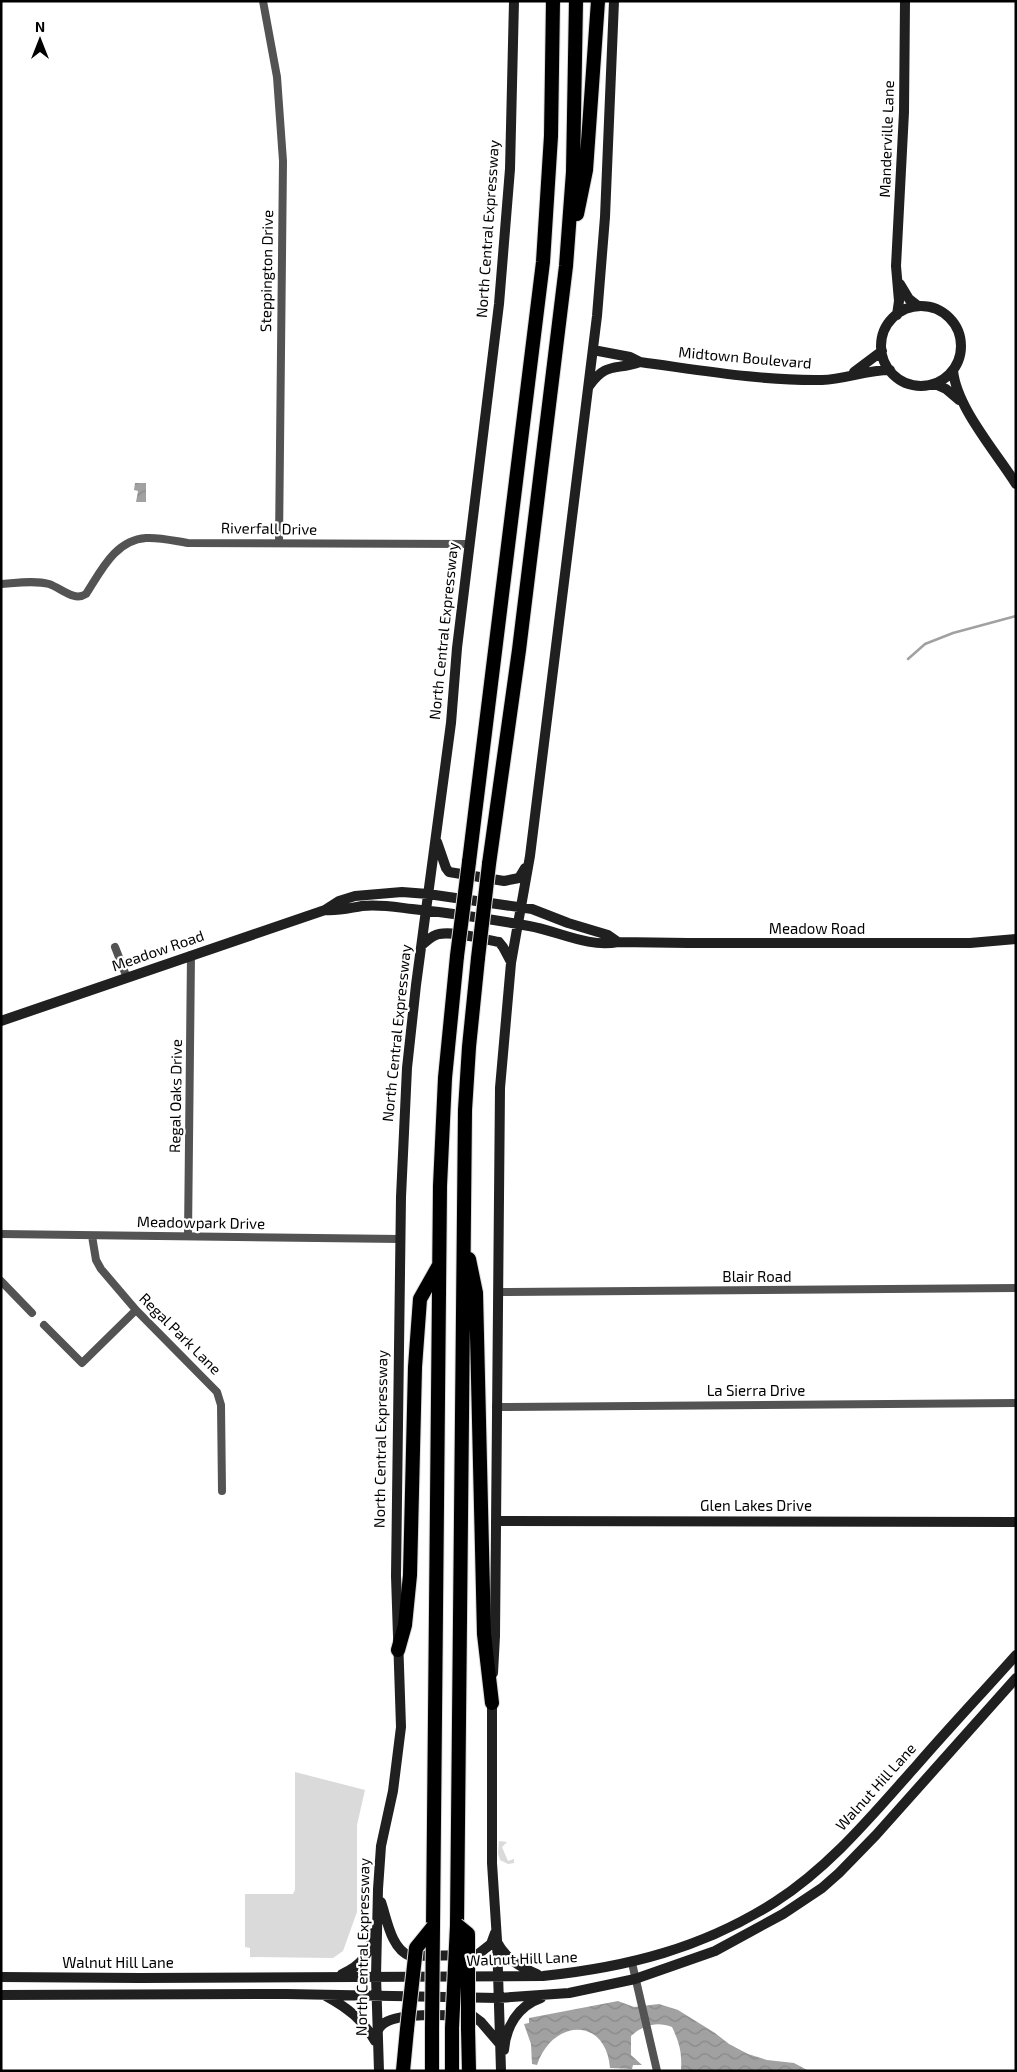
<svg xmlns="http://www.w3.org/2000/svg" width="1017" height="2072" font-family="'Exo 2',sans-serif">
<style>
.grass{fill:#dadada}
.water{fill:url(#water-waves)}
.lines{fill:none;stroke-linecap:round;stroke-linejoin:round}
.stream{stroke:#a1a1a1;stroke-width:2.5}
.highway-casing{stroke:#dbdbdb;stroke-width:16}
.street{stroke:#535353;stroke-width:8}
.secondary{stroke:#202020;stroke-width:10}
.highway{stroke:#000;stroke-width:14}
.highway-bridge-casing{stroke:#dbdbdb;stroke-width:16;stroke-linecap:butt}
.highway-bridge{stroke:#000;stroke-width:14}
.labels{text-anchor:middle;stroke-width:4.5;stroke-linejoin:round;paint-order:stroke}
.street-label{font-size:15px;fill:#000;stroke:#fff}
</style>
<defs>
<pattern id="water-waves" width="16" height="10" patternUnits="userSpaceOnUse" patternTransform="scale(1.25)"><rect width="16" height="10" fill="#a1a1a1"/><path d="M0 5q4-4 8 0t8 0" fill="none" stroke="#898989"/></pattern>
</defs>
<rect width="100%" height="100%" fill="#fff"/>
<path class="grass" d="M 295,1772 L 365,1790 L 357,1825 L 357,1912 L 343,1951 L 333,1958 L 245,1957 L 250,1957 L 250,1948 L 245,1947 L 245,1894 L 293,1894 L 295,1890 Z
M 499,1841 L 507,1842 L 502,1847 L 508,1861 L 514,1859 L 514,1863 L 508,1864 L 500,1860 L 498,1853 Z"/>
<path class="water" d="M 135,483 L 146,483 L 146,502 L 136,502 L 138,491 L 134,490 Z
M 618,2001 L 634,2007 L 659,2004 L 678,2010 L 715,2033 L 729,2044 L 748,2054 L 767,2060 L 794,2063 L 809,2071 L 681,2071 C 682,2053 680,2044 672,2027 C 657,2021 643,2025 631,2036 L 631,2055 L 642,2065 L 633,2065 L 632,2069 L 610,2068 C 606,2016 552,2019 537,2065 L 532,2064 L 531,2044 L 524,2024 L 529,2023 L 529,2018 Z"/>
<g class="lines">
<path class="stream" d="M 908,659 L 925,644 L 953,633 L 1016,616"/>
<g class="highway-casing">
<path id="highway" d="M 577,214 L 586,170 L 598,1
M 469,862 L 543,262 L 551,136 L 553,1
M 489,864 L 519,650 L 566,266 L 573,172 L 576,1
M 469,1259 L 476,1293 L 484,1634 L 492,1703
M 398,1650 L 405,1625 L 410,1575 L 415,1367 L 420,1299 L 438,1267
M 457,1925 L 465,1110 L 469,1047 L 478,958
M 433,1927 L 440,1186 L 445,1078 L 457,956
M 468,2028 L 469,2071
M 403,2071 L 407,2029
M 432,2071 L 432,2029
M 452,2071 L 452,2028"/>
</g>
<path class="street" d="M 263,1 L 277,77 L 283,161 L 279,543
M 1,584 C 16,583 35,580 49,584 C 61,588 74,602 86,594 C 101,571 115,540 146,538 C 159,537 175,541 188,543 L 470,544
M 115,947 L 127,978
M 1,1234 L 400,1239
M 92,1236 L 96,1260 L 101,1269 L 136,1310 L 217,1392 L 221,1405 L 222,1491
M 188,1236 L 191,955
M 1,1281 L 32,1313
M 498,1292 L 1016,1288
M 44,1325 L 82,1363 L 136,1310
M 496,1407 L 1016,1403
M 632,1963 L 657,2071"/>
<path class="secondary" d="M 900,284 L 909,299 L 918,306
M881 346a40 40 0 1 1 80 0a40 40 0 1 1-80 0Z
M 897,315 L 899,301 L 896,266 L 904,112 L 905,1
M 593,350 L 630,357 L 640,362 C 700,370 761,381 822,380 C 845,379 867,370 890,370
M 953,370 C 956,407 996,452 1016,484
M 854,372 L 882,351
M 935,384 L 946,389 L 959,400
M 589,386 C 607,361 615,371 640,362
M 437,842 L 446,868 L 449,872 L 504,881 L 519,878 L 525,868
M 325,910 C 339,911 349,908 362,906 C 379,904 395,907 412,909 C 451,913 490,919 529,926 C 558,931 588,948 618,942 L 688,943 L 970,943 L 1016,939
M 422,945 C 427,941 432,935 439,934 C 455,931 482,939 499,942 L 503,947 L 511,962
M 1,1021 L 325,910 L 339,901 L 355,896 L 402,892 L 428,894 L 532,909 L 568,923 L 608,935 L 618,942
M 496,1521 L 1016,1522
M 493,1673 L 495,1636 L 500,1088 L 511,963 L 530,856 L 597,316 L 605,217 L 614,1
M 492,1698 L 492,1863 L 497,1940 L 501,2071
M 381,1902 C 387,1919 391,1949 410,1956 L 477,1955 L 491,1944 L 495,1933
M 497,1942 C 506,1959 520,1967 537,1974
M 342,1974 C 361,1966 370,1954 373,1933
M 1,1977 L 140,1978 L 543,1976 C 628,1967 703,1948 775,1902 C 831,1866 873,1814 917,1765 C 949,1728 983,1692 1016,1655
M 1,1995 L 287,1994 L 498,1998 L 569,1993 L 635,1979 L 715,1951 L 783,1914 L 822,1888 L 839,1873 L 876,1835 L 1016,1678
M 326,1996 C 348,2008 363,2020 375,2041
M 377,2034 C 378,2032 378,2029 380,2027 C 392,2010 453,2016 473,2016 L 481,2022 L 499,2043
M 504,2050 C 506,2026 518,2006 541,1998
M 379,2071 L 376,1976 L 378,1889 L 381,1846 L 393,1791 L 401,1727 L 396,1576 L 401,1197 L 407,1068 L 416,985 L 451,723 L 457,648 L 499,304 L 510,169 L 514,1"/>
<use href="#highway" class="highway"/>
<g class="highway-bridge-casing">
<path id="highway-bridge" d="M 457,956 L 469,862
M 478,958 L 489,864
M 457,1925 L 468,1934 L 468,2028
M 452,2028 L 457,1925
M 407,2029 L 416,1948 L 433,1927
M 432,2029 L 433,1927"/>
</g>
<use href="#highway-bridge" class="highway-bridge"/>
</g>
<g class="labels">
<g class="street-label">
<text transform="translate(887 139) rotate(-88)" y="5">Manderville Lane</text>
<text transform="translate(488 229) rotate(-86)" y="5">North Central Expressway</text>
<text transform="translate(267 271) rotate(-89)" y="5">Steppington Drive</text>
<text transform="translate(745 358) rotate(5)" y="5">Midtown Boulevard</text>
<text transform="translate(269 529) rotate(1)" y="5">Riverfall Drive</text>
<text transform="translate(444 631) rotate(-84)" y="5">North Central Expressway</text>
<text x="817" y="934">Meadow Road</text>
<text transform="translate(158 951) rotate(-19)" y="5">Meadow Road</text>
<text transform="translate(397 1033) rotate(-84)" y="5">North Central Expressway</text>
<text transform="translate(176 1096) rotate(-89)" y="5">Regal Oaks Drive</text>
<text transform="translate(201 1223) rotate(1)" y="5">Meadowpark Drive</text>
<text x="757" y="1282">Blair Road</text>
<text transform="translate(180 1334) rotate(45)" y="5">Regal Park Lane</text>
<text x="756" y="1396">La Sierra Drive</text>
<text transform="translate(381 1439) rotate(-89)" y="5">North Central Expressway</text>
<text x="756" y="1511">Glen Lakes Drive</text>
<text transform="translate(876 1787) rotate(-48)" y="5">Walnut Hill Lane</text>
<text transform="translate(363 1947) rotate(-89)" y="5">North Central Expressway</text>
<text transform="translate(522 1959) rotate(-2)" y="5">Walnut Hill Lane</text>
<text x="118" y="1968">Walnut Hill Lane</text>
</g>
</g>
<rect width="1017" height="2072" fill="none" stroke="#000000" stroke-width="5"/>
<g transform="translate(40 40)" stroke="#ffffff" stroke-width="4" paint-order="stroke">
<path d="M0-4L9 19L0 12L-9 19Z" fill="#000000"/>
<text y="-8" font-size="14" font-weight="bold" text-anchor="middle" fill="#000000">N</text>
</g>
</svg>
